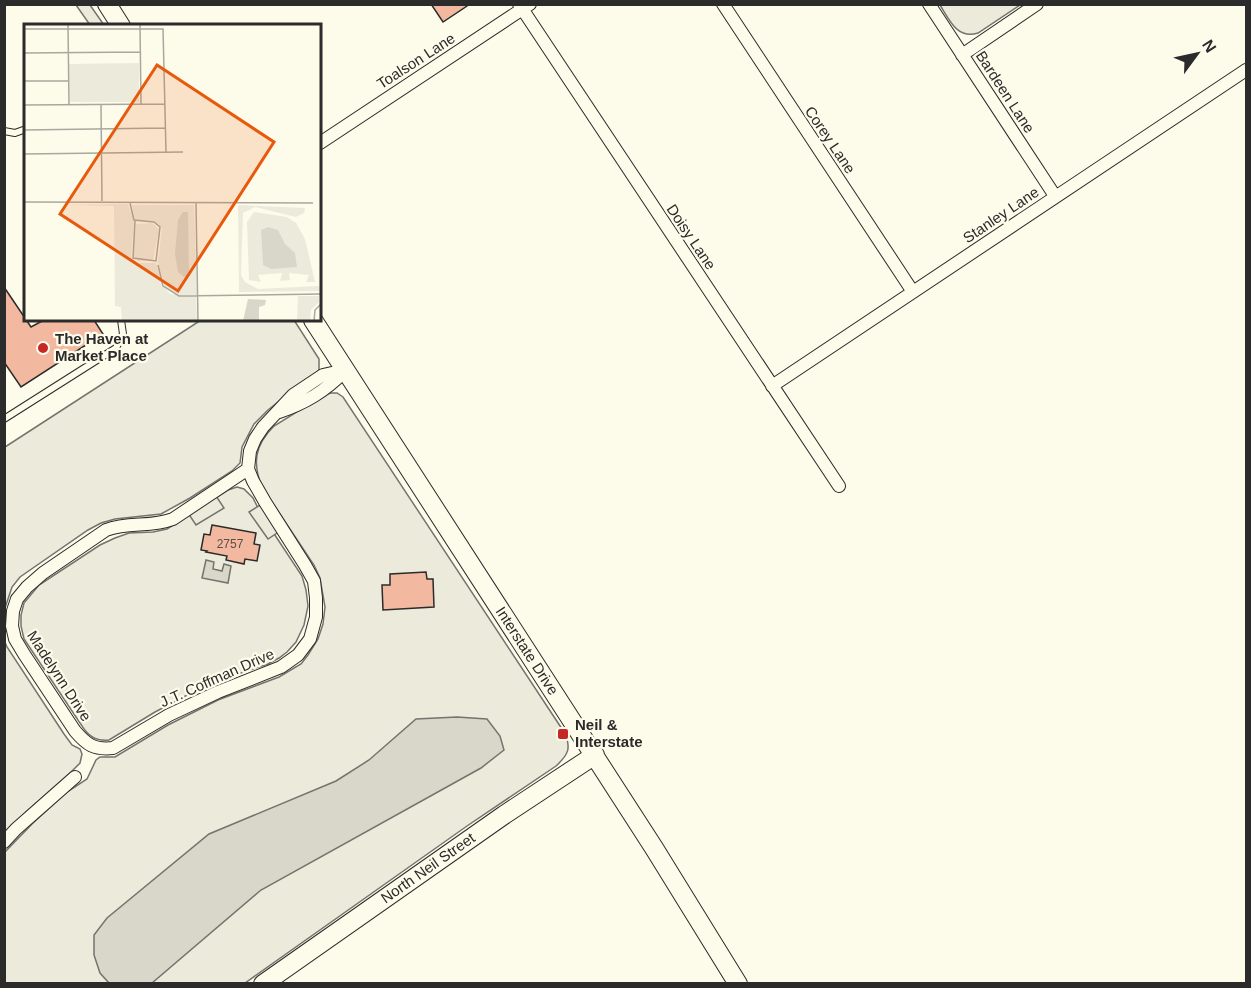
<svg xmlns="http://www.w3.org/2000/svg" width="1251" height="988" font-family="Helvetica,sans-serif">
<style>
.green{fill:#ecebdb;stroke:#74746e;stroke-width:1.5}
.parking{fill:#eceadb;stroke:#74746e;stroke-width:1.5}
.water{fill:#d8d7c9;stroke:#74746e;stroke-width:1.5}
.building{fill:#f2b8a0;stroke:#2b2b2b;stroke-width:1.5}
.lines{fill:none;stroke-linecap:round;stroke-linejoin:round}
.service-casing{stroke:#2b2b2b;stroke-width:8}
.minor-casing{stroke:#2b2b2b;stroke-width:14}
.secondary-casing{stroke:#2b2b2b;stroke-width:20}
.service{stroke:#fdfbea;stroke-width:6}
.minor{stroke:#fdfbea;stroke-width:12}
.secondary{stroke:#fdfbea;stroke-width:18}
.poi-dot{fill:#c62828;stroke:#fdfbea;stroke-width:2}
.labels{text-anchor:middle;stroke-width:4.5;stroke-linejoin:round;paint-order:stroke}
.number-label{font-size:12px;fill:#5d4e48}
.street-label{font-size:15px;fill:#2b2b2b;stroke:#fdfbea}
.poi-label{font-size:15px;font-weight:bold;fill:#2b2b2b;stroke:#fdfbea;text-anchor:start}
.inset-road{fill:none;stroke:#a9a89e;stroke-width:1.5}
.view{fill:#e8590c;fill-opacity:0.15;stroke:#e8590c;stroke-width:3}
.inset-edge{fill:none;stroke:#2b2b2b;stroke-width:3}
</style>
<rect width="100%" height="100%" fill="#fdfbea"/>
<path class="green" d="M 76,5 L 90,5 L 104,25 L 90,25 Z
M 940,5 L 1020,5 L 978,33 C 957,40 949,19 940,5 Z
M 201,320 L 294,320 L 319,359 L 319,370 L 312,377 L 293,390 L 268,410 L 254,424 L 242,447 L 240,463 L 232,471 L 190,498 L 161,514 L 115,519 L 101,523 L 88,530 L 20,577 L 12,587 L 5,608 L 5,447 Z
M 331,393 L 337,393 L 343,397 L 564,732 C 572,748 568,755 556,766 L 467,826 L 245,983 L 5,984 L 4,853 L 33,823 L 67,792 L 87,779 L 96,760 L 100,757 L 115,757 L 168,725 L 218,700 L 279,677 L 301,664 L 308,655 L 318,639 L 323,624 L 325,607 L 320,578 L 314,565 L 262,487 C 252,463 255,445 274,426 L 324,395 Z
M 237,487 L 244,489 L 253,498 L 261,514 L 302,576 L 306,590 L 308,606 L 304,625 L 296,642 L 287,652 L 279,658 L 268,664 L 216,681 L 193,692 L 155,712 L 109,740 C 97,741 91,738 84,729 L 24,639 L 21,626 L 21,615 L 24,603 L 39,585 L 100,545 L 115,538 L 129,533 L 153,532 L 167,529 L 228,490 Z
M 4,640 L 7,647 L 64,734 L 72,745 L 80,749 L 82,754 L 80,763 L 71,772 L 27,811 L 5,833 Z"/>
<path class="parking" d="M 214,493 L 224,508 L 196,525 L 186,510 Z
M 265,502 L 283,529 L 268,539 L 249,512 Z"/>
<path class="water" d="M 206,560 L 214,562 L 213,569 L 222,571 L 224,564 L 231,566 L 228,583 L 202,578 Z
M 457,717 L 487,719 L 500,736 L 504,750 L 481,768 L 261,890 L 152,983 L 109,983 L 100,973 L 94,955 L 94,935 L 107,918 L 209,834 L 336,781 L 369,760 L 416,719 Z"/>
<path class="building" d="M 431,4 L 466,4 L 467,6 L 443,22 Z
M 4,287 L 31,327 L 44,320 L 94,320 L 103,334 L 21,387 L 4,362 Z
M 212,525 L 256,533 L 254,544 L 260,545 L 257,561 L 245,559 L 244,564 L 226,560 L 227,556 L 206,552 L 207,551 L 201,550 L 204,534 L 210,535 Z
M 426,572 L 427,579 L 433,579 L 434,607 L 383,610 L 382,585 L 390,585 L 390,574 Z"/>
<g class="lines">
<g class="service-casing">
<path id="service" d="M 4,131 L 15,133 L 26,129
M 4,419 L 116,348 L 123,334 L 121,320"/>
</g>
<g class="minor-casing">
<path id="minor" d="M 519,4 L 839,486
M 723,4 L 913,292
M 929,4 L 1055,196
M 962,55 L 1037,4
M 320,143 L 530,4
M 772,386 L 1246,70
M 279,412 C 306,403 325,391 345,371
M 248,469 L 173,519 C 150,528 129,521 106,530 L 43,573 L 27,587 L 17,599 L 13,611 L 12,626 L 15,639 L 24,654 L 75,731 C 87,745 94,750 113,748 L 169,715 L 218,692 L 281,667 L 298,655 L 310,639 L 316,617 L 316,598 L 314,581 L 305,565 L 265,502 L 253,481 L 248,469 L 250,451 L 255,439 L 263,427 L 293,395 L 323,375 L 345,370
M 4,842 L 16,829 L 75,777"/>
</g>
<g class="secondary-casing">
<path id="secondary" d="M 107,4 L 121,26
M 313,320 L 654,848 L 738,984
M 263,984 L 504,815 L 595,755"/>
</g>
<use href="#service" class="service"/>
<use href="#minor" class="minor"/>
<use href="#secondary" class="secondary"/>
</g>
<g class="poi-dot">
<circle cx="43" cy="348" r="6"/>
<rect x="557" y="728" width="12" height="12" rx="3"/>
</g>
<g class="labels">
<g class="number-label">
<text x="230" y="548">2757</text>
</g>
<g class="street-label">
<text transform="translate(416 61) rotate(-33)" y="5">Toalson Lane</text>
<text transform="translate(1005 92) rotate(57)" y="5">Bardeen Lane</text>
<text transform="translate(830 140) rotate(56)" y="5">Corey Lane</text>
<text transform="translate(1001 215) rotate(-34)" y="5">Stanley Lane</text>
<text transform="translate(691 237) rotate(56)" y="5">Doisy Lane</text>
<text transform="translate(527 651) rotate(57)" y="5">Interstate Drive</text>
<text transform="translate(59 676) rotate(57)" y="5">Madelynn Drive</text>
<text transform="translate(217 678) rotate(-24)" y="5">J.T. Coffman Drive</text>
<text transform="translate(428 868) rotate(-35)" y="5">North Neil Street</text>
</g>
<g class="poi-label">
<text x="55" y="344">The Haven at<tspan x="55" dy="17">Market Place</tspan></text>
<text x="575" y="730">Neil &amp;<tspan x="575" dy="17">Interstate</tspan></text>
</g>
</g>
<g transform="translate(24 24)">
<rect width="297" height="297" fill="#fdfbea"/>
<path d="M 115,39 L 115,78 L 46,78 L 45,40 ZM 104,180 L 110,197 L 107,234 L 114,239 L 132,239 L 138,261 L 146,270 L 172,273 L 173,297 L 98,297 L 97,283 L 91,282 L 90,182 L 41,181 ZM 108,181 L 170,181 L 173,271 L 154,271 L 141,263 L 134,238 L 138,204 L 130,197 L 111,196 ZM 214,181 L 281,184 L 280,189 L 272,193 L 231,183 L 219,189 L 217,251 L 221,258 L 234,265 L 295,262 L 297,267 L 215,268 ZM 230,188 L 263,193 L 272,199 L 281,215 L 291,258 L 282,258 L 285,251 L 265,249 L 266,256 L 256,257 L 258,249 L 234,251 L 237,258 L 225,256 L 223,198 ZM 112,200 L 128,199 L 135,205 L 129,237 L 114,237 L 109,231 ZM 274,272 L 295,272 L 295,278 L 287,286 L 286,297 L 273,297 Z" fill="#ecebdb"/>
<path d="M 159,188 L 164,188 L 165,251 L 160,253 L 154,248 L 151,230 L 154,196 ZM 244,203 L 254,206 L 261,220 L 271,229 L 273,243 L 247,245 L 239,241 L 237,206 ZM 224,275 L 242,276 L 241,281 L 235,283 L 235,297 L 219,297 Z" fill="#d8d7c9"/>
<path class="inset-road" d="M 44,0 L 45,81M 116,0 L 117,80M 0,5 L 139,5 L 142,128M 0,29 L 116,28M 0,57 L 44,57M 0,81 L 141,80M 77,81 L 78,177M 0,106 L 141,104M 0,130 L 159,128M 0,178 L 289,179M 172,178 L 174,297M 106,179 L 110,196 L 130,198 L 136,203 L 132,237 L 109,234 L 111,197M 134,241 L 139,262 L 155,272 L 297,270M 290,297 L 291,286 L 297,280"/>
<path class="view" d="M 133,41 L 250,118 L 154,267 L 36,190 Z"/>
<rect width="297" height="297" class="inset-edge"/>
</g>
<rect width="1251" height="988" fill="none" stroke="#2b2b2b" stroke-width="12"/>
<g transform="translate(1197 54) rotate(57)" stroke="#fdfbea" stroke-width="4.5" paint-order="stroke">
<path d="M0-4.5L10 22L0 15L-10 22Z" fill="#2b2b2b"/>
<text y="-9" font-size="16" font-weight="bold" text-anchor="middle" fill="#2b2b2b">N</text>
</g>
</svg>
